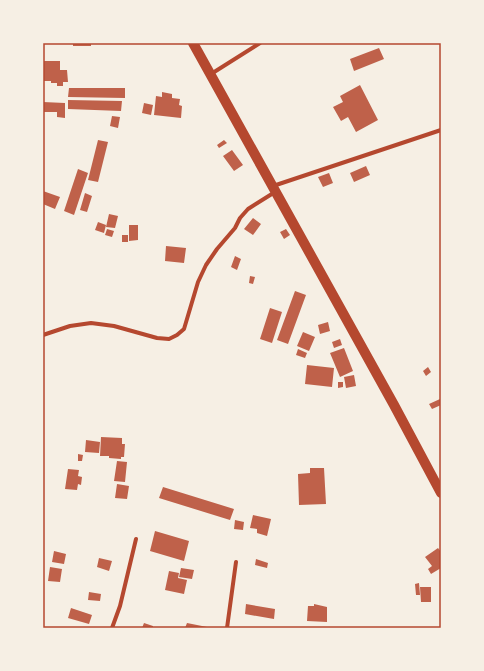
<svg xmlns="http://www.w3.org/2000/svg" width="484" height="671" font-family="Figtree,sans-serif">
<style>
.building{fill:#bf614a}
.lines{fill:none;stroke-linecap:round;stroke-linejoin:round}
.minor{stroke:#b5482f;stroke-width:4}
.primary{stroke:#b5482f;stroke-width:10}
.neatline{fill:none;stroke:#b5482f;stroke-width:1.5}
</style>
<rect width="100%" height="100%" fill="#f6efe4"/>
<path class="building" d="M 73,43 L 91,43 L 91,46 L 73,46 Z
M 379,48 L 384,59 L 354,71 L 350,59 Z
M 43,61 L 60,61 L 60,70 L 67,70 L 68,82 L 63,82 L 63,86 L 57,86 L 57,83 L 51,83 L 51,81 L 43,81 Z
M 360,85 L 378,120 L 356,132 L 348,117 L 341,121 L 333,107 L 343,102 L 340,96 Z
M 69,88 L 125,88 L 125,98 L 68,97 Z
M 162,92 L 172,94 L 172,98 L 180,99 L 179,105 L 182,106 L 181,118 L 154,115 L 156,96 L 162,97 Z
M 68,100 L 122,101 L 121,111 L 68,109 Z
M 43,102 L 65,103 L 65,118 L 57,117 L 57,112 L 43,112 Z
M 144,103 L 153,105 L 151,115 L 142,113 Z
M 112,116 L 120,117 L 118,128 L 110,126 Z
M 98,140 L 108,142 L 98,182 L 88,180 Z
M 224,140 L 227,143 L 219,148 L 217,145 Z
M 232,150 L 243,165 L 234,171 L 223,156 Z
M 366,166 L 370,175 L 354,182 L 350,173 Z
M 78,169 L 88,173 L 74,215 L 64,211 Z
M 329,173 L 333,183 L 323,187 L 318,177 Z
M 43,191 L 60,197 L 55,209 L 43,204 Z
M 85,193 L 92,196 L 87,212 L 80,210 Z
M 109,214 L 118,216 L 115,228 L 106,227 Z
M 253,218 L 261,224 L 253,235 L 244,229 Z
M 98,222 L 106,225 L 104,233 L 95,230 Z
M 129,225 L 138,225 L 138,240 L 129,241 Z
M 107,229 L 114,231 L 112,237 L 105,235 Z
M 286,229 L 290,235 L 284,239 L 280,232 Z
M 122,235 L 128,235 L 128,242 L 122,242 Z
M 166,246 L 186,248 L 184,263 L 165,261 Z
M 235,256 L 241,259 L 237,270 L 231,267 Z
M 250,276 L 255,277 L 253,284 L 249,283 Z
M 295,291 L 306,295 L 288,344 L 277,340 Z
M 270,308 L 282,312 L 272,343 L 260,339 Z
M 328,322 L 330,331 L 320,334 L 318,325 Z
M 303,332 L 315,337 L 309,351 L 297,346 Z
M 340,339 L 342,345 L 334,348 L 332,342 Z
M 344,348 L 353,371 L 340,377 L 330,353 Z
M 298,349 L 307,353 L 305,358 L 296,355 Z
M 307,365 L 334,368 L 332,387 L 305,384 Z
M 428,367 L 431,372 L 426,376 L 423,371 Z
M 354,375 L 356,386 L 346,388 L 344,377 Z
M 338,382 L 343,382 L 343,387 L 338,388 Z
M 440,399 L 441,405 L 432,409 L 429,404 Z
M 101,437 L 122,438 L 122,444 L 125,444 L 124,457 L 121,457 L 121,459 L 109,458 L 109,456 L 100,456 Z
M 86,440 L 100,442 L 99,453 L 85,452 Z
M 78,454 L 83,455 L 82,461 L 78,461 Z
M 117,461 L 127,462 L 125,482 L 114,481 Z
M 310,468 L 324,468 L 326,504 L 299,505 L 298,474 L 310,473 Z
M 68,469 L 79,470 L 78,476 L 82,477 L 81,485 L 78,484 L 77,490 L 65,489 Z
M 117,484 L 129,486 L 127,499 L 115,498 Z
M 163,487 L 234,509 L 230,520 L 159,498 Z
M 253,515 L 271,519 L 267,536 L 257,533 L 257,529 L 250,528 Z
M 235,520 L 244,522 L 243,530 L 234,529 Z
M 155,531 L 189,541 L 184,561 L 150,551 Z
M 438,548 L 441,552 L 441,568 L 431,574 L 428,569 L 432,566 L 425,557 Z
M 54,551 L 66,554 L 64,564 L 52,562 Z
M 99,558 L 112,561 L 109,571 L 97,567 Z
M 256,559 L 268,563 L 267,568 L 255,565 Z
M 50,567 L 62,569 L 60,582 L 48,581 Z
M 181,568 L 194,570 L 192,579 L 179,577 Z
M 169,571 L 179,573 L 178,578 L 187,580 L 184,594 L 165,590 Z
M 419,583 L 420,595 L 416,595 L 415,584 Z
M 420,587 L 431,587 L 431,602 L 421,602 Z
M 89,592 L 101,594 L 100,601 L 88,600 Z
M 246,604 L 275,609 L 274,619 L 245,614 Z
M 314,604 L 327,607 L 327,622 L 307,621 L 308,606 L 314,606 Z
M 71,608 L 92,615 L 89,624 L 68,618 Z
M 144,623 L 153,626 L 153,628 L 142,628 Z
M 187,623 L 207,627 L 207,628 L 185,628 Z"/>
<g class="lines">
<path class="minor" d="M 211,74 L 260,43
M 273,186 L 441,130
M 43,335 L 70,326 L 91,323 L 114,326 L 157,338 L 169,339 L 177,335 L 184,329 L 198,282 L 206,265 L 217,249 L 235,228 L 240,218 L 248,209 L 275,192
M 112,628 L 120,606 L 136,539
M 227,628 L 236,562"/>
<path class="primary" d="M 193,43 L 394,405 L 441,493"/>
</g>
<rect width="484" height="671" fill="none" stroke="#f6efe4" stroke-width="88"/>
<rect x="44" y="44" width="396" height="583" class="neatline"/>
</svg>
